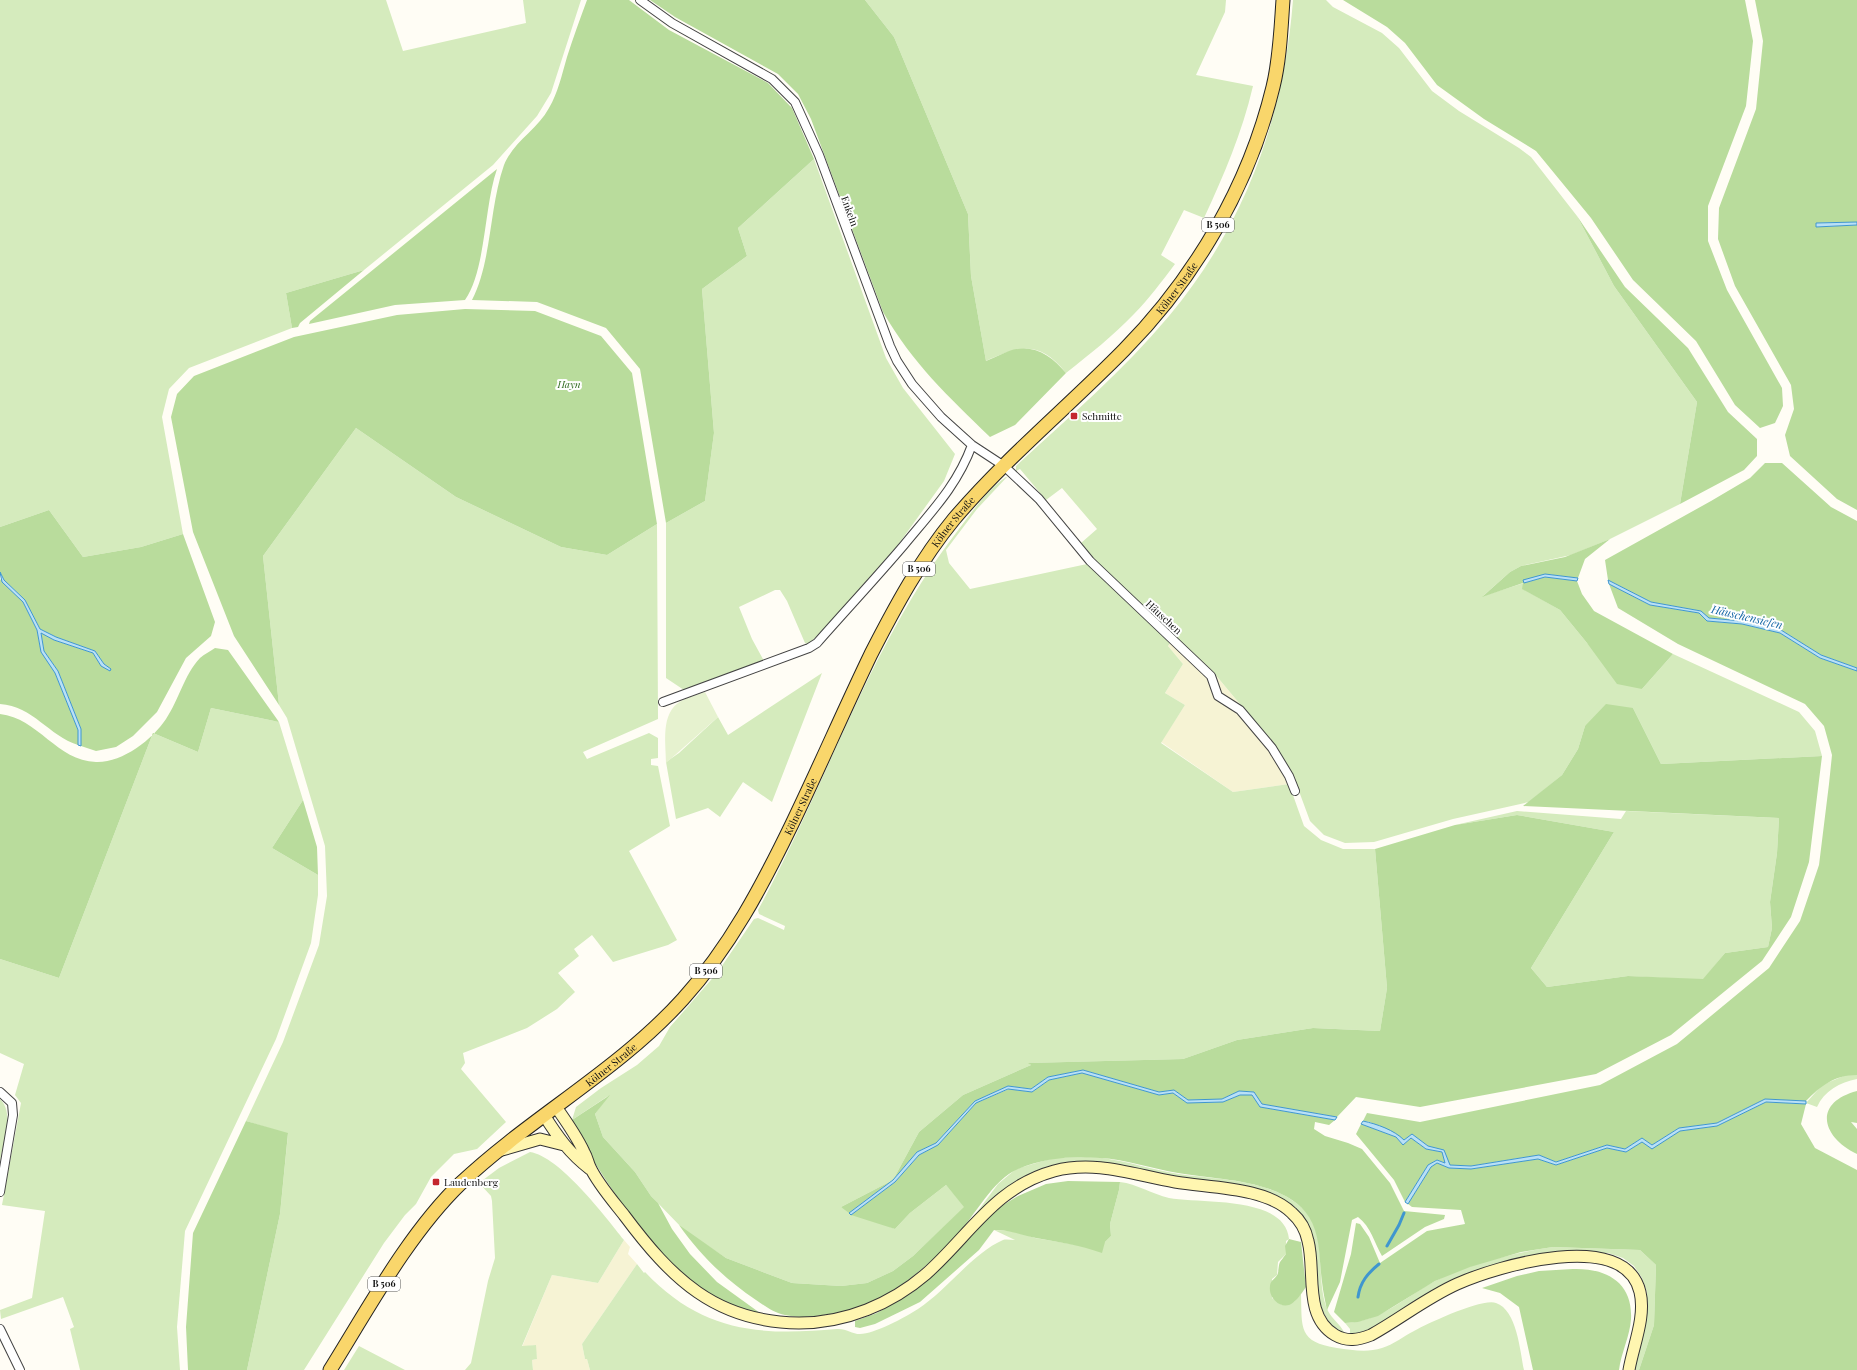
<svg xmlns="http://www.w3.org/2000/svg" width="1857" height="1370" font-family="'Playfair Display',serif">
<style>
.farmland{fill:#f6f3d4}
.green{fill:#d5ebbd}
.forest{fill:#b9dc9c}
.pitch{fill:#e6f2cf}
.water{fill:#b9e0f7;stroke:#3f96cf}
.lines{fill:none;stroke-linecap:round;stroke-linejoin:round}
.stream{stroke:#3f96cf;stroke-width:3}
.minor-casing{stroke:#444;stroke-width:10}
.secondary-casing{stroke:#333;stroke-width:13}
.primary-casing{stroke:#222;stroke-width:15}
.minor{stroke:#fff;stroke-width:8}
.secondary{stroke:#fff6b0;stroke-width:11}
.primary{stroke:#f9d66b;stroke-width:13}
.poi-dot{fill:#c4262e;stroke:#fff;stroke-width:1.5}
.labels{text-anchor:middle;stroke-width:4;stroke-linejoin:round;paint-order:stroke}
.shield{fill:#fff;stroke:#585858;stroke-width:1}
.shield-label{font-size:9px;font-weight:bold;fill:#111}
.street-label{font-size:10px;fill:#111;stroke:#fff}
.park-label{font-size:10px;font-style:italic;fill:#2f6b1f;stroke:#fff}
.poi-label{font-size:10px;fill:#111;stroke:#fff;text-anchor:start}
.water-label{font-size:11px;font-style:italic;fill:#1768a6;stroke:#fff}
</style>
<rect width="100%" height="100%" fill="#fffdf5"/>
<path class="farmland" d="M 1170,643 L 1208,679 L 1214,673 L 1275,746 L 1293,775 L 1298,790 L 1289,784 L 1233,792 L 1161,742 L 1185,705 L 1165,693 L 1183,664 L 1168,646 Z
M 624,1240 L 630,1247 L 628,1254 L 637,1264 L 582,1344 L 585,1359 L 587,1359 L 590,1370 L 533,1370 L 532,1360 L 537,1359 L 535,1345 L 522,1347 L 552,1275 L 598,1283 Z"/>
<path class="green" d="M 0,0 L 386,0 L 403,51 L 526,23 L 523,0 L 581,0 L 551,93 L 537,116 L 493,165 L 364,270 L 286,293 L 292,328 L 189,368 L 169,389 L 162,417 L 183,534 L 141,547 L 83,557 L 49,510 L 0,527 Z
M 865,0 L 1226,0 L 1225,12 L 1196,75 L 1253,86 C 1242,133 1224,175 1204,218 L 1184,210 L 1161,255 L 1175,264 C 1162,281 1149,299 1134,314 C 1113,336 1090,354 1066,373 C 1040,341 1021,345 986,361 L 971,276 L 968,214 L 894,37 Z
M 1293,0 L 1326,0 L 1333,7 L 1382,33 L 1399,48 L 1432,91 L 1459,111 L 1519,148 L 1531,157 L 1577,216 L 1614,286 L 1697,402 L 1680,504 L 1610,539 L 1571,555 L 1521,566 L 1510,572 L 1483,596 L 1524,583 L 1523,589 L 1560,610 L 1587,643 L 1642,689 L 1673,654 L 1799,712 L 1815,731 L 1822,756 L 1661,764 L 1633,708 L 1585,726 L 1578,749 L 1562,775 L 1529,802 L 1453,819 L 1374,842 L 1345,843 L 1324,835 L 1310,821 L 1293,775 L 1275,746 L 1214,673 L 1093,558 L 1081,543 L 1097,529 L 1062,488 L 1046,500 L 1020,469 L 1016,471 L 1016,466 C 1068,418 1123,371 1169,316 C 1245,225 1284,117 1293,0 Z
M 814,159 L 886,358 L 903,388 L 955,454 L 944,481 L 895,549 L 847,605 L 809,644 L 805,643 L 787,601 L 780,590 L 775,590 L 739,607 L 752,639 L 764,661 L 684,690 L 666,678 L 666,523 L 705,501 L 714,433 L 702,289 L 747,256 L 738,228 Z
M 356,428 L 456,497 L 561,547 L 607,555 L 657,524 L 658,719 L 583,752 L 587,759 L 649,733 L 658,738 L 658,758 L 651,759 L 651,765 L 658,766 L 670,826 L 629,851 L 677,940 L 668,945 L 613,962 L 592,935 L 574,949 L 579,956 L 558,973 L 575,992 L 557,1009 L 527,1028 L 463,1053 L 465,1063 L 461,1069 L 506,1122 L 477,1149 L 454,1154 L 431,1177 L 416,1204 L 405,1215 L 384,1243 L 304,1370 L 247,1370 L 280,1214 L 288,1134 L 246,1121 L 283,1042 L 319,945 L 327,896 L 325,846 L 287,718 L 279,705 L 263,556 Z
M 1006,477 L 1007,477 L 977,509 L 946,550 L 949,563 L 970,589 L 1087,564 L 1170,643 L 1168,646 L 1183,664 L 1165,693 L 1185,705 L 1161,743 L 1233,792 L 1289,784 L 1304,826 L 1321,840 L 1343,849 L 1375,849 L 1387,988 L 1380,1031 L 1313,1028 L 1237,1040 L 1183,1059 L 1029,1063 L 1031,1065 L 963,1095 L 919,1132 L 893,1180 L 841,1207 L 895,1229 L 910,1213 L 946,1185 L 965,1207 L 913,1256 L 893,1271 L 867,1283 L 841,1286 L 792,1283 L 726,1258 L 684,1230 L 651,1196 L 635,1172 L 603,1137 L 595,1114 L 608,1096 L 572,1120 L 576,1107 L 601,1088 L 637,1065 L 659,1046 L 670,1027 L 717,973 L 754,919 L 758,918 L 784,930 L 785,926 L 759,914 L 758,910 C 827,784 870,643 959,529 C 971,513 989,488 1006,477 Z
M 822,673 L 772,802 L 743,782 L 720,817 L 708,808 L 676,819 L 666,762 L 679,753 L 718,717 L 728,735 Z
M 211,708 L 279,722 L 303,800 L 272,848 L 318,875 L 318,895 L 311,943 L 276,1039 L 185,1231 L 177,1327 L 180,1370 L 80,1370 L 70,1329 L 74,1327 L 63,1297 L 1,1319 L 0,1310 L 32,1298 L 45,1211 L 2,1205 L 21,1103 L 15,1095 L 24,1064 L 0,1053 L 0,959 L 59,978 L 153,733 L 198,752 Z
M 1517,811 L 1621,819 L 1626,811 L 1779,818 L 1777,853 L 1770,902 L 1772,928 L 1768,947 L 1725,953 L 1703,980 L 1628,976 L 1547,987 L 1531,968 L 1614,832 L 1517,815 L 1455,825 Z
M 1846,1075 L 1857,1075 L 1857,1079 C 1840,1082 1824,1091 1817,1107 L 1806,1103 L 1822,1085 Z
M 0,1099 C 15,1113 3,1143 0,1161 Z
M 530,1152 C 559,1156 605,1216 624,1240 L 598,1283 L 552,1275 L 522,1346 L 536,1345 L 537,1359 L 532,1360 L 533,1370 L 465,1370 L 471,1363 L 488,1281 L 495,1258 L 492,1201 L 491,1196 L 479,1183 L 499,1168 Z
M 1053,1158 C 1069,1158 1086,1156 1102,1158 C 1128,1161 1153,1170 1179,1174 C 1219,1180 1282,1179 1309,1216 C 1327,1242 1315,1282 1328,1311 C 1332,1319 1340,1324 1344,1332 C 1307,1319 1322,1261 1311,1232 C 1306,1219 1295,1207 1283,1200 C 1245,1191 1206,1183 1167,1175 C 1146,1171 1124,1164 1102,1163 C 1046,1158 1008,1181 971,1220 L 998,1184 L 1016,1169 Z
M 1120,1182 C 1137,1184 1152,1194 1169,1198 C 1200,1204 1285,1195 1289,1239 L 1286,1241 L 1286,1254 L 1278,1262 L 1277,1275 L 1272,1279 L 1272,1298 L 1282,1305 L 1294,1302 L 1301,1294 C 1302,1328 1298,1342 1337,1348 C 1352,1350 1367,1353 1382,1348 C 1393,1345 1404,1336 1414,1331 C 1429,1323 1482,1298 1496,1303 C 1517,1310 1520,1351 1524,1370 L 590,1370 L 587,1359 L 585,1359 L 582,1344 L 637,1264 L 644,1273 L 645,1272 C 702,1332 759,1336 837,1329 C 845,1328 852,1334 860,1334 C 874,1334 906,1317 918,1309 C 947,1290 973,1253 1003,1240 C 1006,1239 1011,1240 1015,1240 L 994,1230 L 1015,1231 L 1035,1238 L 1077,1245 L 1105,1242 L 1111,1236 L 1110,1224 L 1119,1190 Z
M 1553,1247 L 1640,1250 L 1656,1265 L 1654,1325 L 1639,1370 L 1634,1370 L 1647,1307 L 1647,1292 L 1642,1278 L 1634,1266 L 1623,1258 L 1608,1253 L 1558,1253 L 1414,1302 L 1371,1329 L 1357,1333 L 1350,1333 L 1350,1329 L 1345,1323 C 1380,1322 1405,1297 1435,1281 C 1471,1263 1513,1253 1553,1247 Z
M 359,1346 L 405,1370 L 344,1370 Z"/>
<path class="forest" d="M 587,0 L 629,0 L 669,30 L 768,83 L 792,108 L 814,159 L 738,228 L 747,256 L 702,289 L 714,433 L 705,501 L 666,523 L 640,369 L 606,328 L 537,302 L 472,300 C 492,261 489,208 504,165 C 513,142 537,130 549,108 C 558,93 562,74 567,57 C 573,38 580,19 587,0 Z
M 650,0 L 865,0 L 894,37 L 968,214 L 971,276 L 986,361 C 994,358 1001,354 1009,351 C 1033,343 1051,355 1066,373 L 1015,425 L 990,437 C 948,396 913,364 883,312 L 811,119 L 798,94 L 778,74 L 675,17 Z
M 1343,0 L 1745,0 L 1753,41 L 1746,106 L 1708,206 L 1708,241 L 1727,290 L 1782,388 L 1783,406 L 1775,423 L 1760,428 L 1735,405 L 1696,341 L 1633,280 L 1591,218 L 1536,151 L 1484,119 L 1437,85 L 1405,43 L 1387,27 Z
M 1755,0 L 1857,0 L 1857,222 L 1816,223 L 1817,227 L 1857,225 L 1857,510 L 1837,499 L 1790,456 L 1785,435 L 1794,409 L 1791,385 L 1735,286 L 1718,239 L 1719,208 L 1756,109 L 1763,41 Z
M 497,169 C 484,206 486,270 465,300 L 395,305 L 309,324 L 310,321 Z
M 1577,216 L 1625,287 L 1688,348 L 1728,412 L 1757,439 L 1757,456 L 1744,470 L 1680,504 L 1697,402 L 1614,286 Z
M 364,270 L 300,323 L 298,327 L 292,328 L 286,293 Z
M 465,309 L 535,311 L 601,336 L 632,373 L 657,524 L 607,555 L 561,547 L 456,497 L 356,428 L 263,556 L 279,705 L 234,636 L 193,532 L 171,417 L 177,394 L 194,376 L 294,337 L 397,315 Z
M 1765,463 L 1782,463 L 1831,507 L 1857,521 L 1857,668 L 1821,655 L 1781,630 L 1742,621 L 1708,618 L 1701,611 L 1651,602 L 1608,580 L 1605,560 L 1711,501 L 1750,478 Z
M 49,510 L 83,557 L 141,547 L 183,534 L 215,622 L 211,636 L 186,658 L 157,712 L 133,736 L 116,747 L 96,751 L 81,746 L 81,729 L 58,671 L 44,651 L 41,632 L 54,640 L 93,653 L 101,666 L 111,669 L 104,664 L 95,651 L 56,637 L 40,629 L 25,600 L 4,580 L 0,572 L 0,527 Z
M 1610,539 L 1585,559 L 1578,578 L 1545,574 L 1524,583 L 1545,577 L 1577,581 L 1582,594 L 1594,611 L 1673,654 L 1642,689 L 1617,684 L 1587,643 L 1560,610 L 1522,589 L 1523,583 L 1482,597 L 1510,572 L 1521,566 L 1565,557 Z
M 0,579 L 23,602 L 37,630 L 41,652 L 55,673 L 78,730 L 78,745 C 49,736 33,706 0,704 Z
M 1609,584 L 1650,605 L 1699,613 L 1707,621 L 1742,624 L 1780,633 L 1820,658 L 1857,671 L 1857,1075 C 1834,1075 1821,1086 1806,1101 L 1765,1099 L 1717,1123 L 1679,1128 L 1652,1145 L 1642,1138 L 1625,1149 L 1607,1145 L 1556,1162 L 1539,1155 L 1471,1166 L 1449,1165 L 1444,1150 L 1428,1146 L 1412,1134 L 1404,1140 L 1370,1122 L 1363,1121 L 1367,1113 L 1420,1122 L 1600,1085 L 1677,1044 L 1769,968 L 1800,921 L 1819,865 L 1829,784 L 1832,755 L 1824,726 L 1805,704 L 1678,644 L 1618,608 Z
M 215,648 L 228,650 L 279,722 L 211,708 L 198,752 L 153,733 L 59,978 L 0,959 L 0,714 C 38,718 57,761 96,762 C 122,763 152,740 166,719 C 179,700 184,675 200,658 C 204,654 211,651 215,648 Z
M 1606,704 L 1633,708 L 1661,764 L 1822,756 L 1809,862 L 1791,917 L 1762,961 L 1671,1035 L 1596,1074 L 1420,1107 L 1356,1097 L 1337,1117 L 1262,1104 L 1254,1092 L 1239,1091 L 1222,1099 L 1188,1100 L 1174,1090 L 1159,1092 L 1083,1070 L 1048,1077 L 1031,1089 L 1008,1086 L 975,1101 L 936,1143 L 917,1152 L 893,1180 L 849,1213 L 841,1207 L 893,1180 L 919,1132 L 963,1095 L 1031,1065 L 1028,1063 L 1183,1059 L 1237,1040 L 1313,1028 L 1380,1031 L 1387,988 L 1375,849 L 1455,825 L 1517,815 L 1614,832 L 1531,968 L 1547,987 L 1628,976 L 1703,979 L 1725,953 L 1768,947 L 1772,928 L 1770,902 L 1777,853 L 1779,818 L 1523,806 L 1562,775 L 1578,749 L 1585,726 Z
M 303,800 L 317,847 L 318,875 L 272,848 Z
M 1082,1073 L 1159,1095 L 1173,1093 L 1187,1103 L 1223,1102 L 1240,1095 L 1252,1095 L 1260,1107 L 1335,1120 L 1329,1125 L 1315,1122 L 1314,1129 L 1325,1136 L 1348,1143 L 1362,1149 L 1390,1183 L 1404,1211 L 1445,1215 L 1444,1219 L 1425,1227 L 1382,1256 C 1374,1242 1371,1227 1358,1217 L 1352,1220 L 1340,1282 L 1327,1310 C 1325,1301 1323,1291 1322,1282 C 1319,1260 1321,1236 1309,1217 C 1285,1179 1217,1180 1178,1173 C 1152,1169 1126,1159 1100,1158 C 1072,1156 1044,1158 1018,1169 C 993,1179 975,1216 956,1236 C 920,1275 878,1309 823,1315 C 810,1317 798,1318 785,1315 C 774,1313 765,1306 756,1300 C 725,1279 700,1255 679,1225 L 726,1258 L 792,1283 L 841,1286 L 867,1283 L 893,1271 L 913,1256 L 964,1207 L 946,1185 L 910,1213 L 895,1229 L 851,1215 L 895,1182 L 919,1155 L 938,1145 L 976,1103 L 1009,1089 L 1032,1092 L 1049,1080 Z
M 1857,1091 L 1857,1123 L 1851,1122 L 1857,1129 L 1857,1154 C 1822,1137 1812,1103 1857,1091 Z
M 610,1095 L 595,1114 L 603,1137 L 635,1172 L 651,1196 L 658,1203 L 672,1229 L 690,1254 L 717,1282 L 760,1313 C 737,1307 713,1299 694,1284 C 651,1251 620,1202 591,1157 C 584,1146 574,1133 572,1120 Z
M 1766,1102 L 1806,1104 L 1801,1124 L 1815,1148 L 1857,1170 L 1857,1370 L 1639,1370 L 1654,1325 L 1656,1265 L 1640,1250 L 1553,1247 L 1521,1252 L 1470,1267 L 1435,1281 L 1378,1316 L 1358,1322 L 1345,1323 L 1334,1312 L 1351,1254 L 1356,1223 L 1360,1224 L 1369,1237 L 1380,1263 L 1427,1231 L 1465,1224 L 1461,1210 L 1412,1207 L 1408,1204 L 1431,1167 L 1437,1163 L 1449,1168 L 1471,1169 L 1538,1159 L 1556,1165 L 1607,1148 L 1626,1152 L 1642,1142 L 1652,1148 L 1680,1131 L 1717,1126 Z
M 246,1121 L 288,1133 L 280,1214 L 247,1370 L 188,1370 L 186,1327 L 193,1233 Z
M 1361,1124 L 1396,1137 L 1403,1145 L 1411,1138 L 1426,1149 L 1442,1152 L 1446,1163 L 1437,1160 L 1428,1165 L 1405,1202 L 1394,1180 L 1356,1134 Z
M 1068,1181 L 1120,1182 L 1119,1190 L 1110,1224 L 1111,1236 L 1105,1242 L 1102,1253 C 1079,1245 1059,1242 1036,1238 C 1020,1235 1011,1230 994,1230 L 979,1250 L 920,1302 L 875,1324 L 860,1328 L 855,1327 L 855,1321 L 877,1313 L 913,1292 L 933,1275 L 998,1208 L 1018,1196 L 1046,1184 Z
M 1289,1239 L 1301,1242 L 1306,1287 C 1303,1291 1299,1298 1294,1302 C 1283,1312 1268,1299 1270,1286 C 1270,1280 1277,1278 1278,1273 C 1280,1260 1278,1265 1286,1254 L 1285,1246 Z
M 1573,1269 C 1606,1268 1633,1282 1631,1319 C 1630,1336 1621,1353 1619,1370 L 1533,1370 L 1519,1307 L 1500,1293 L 1482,1288 L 1517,1276 L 1539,1271 Z"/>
<path class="pitch" d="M 705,692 L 718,717 L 666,763 C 666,743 660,713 681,701 C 688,697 697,695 705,692 Z"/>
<path class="water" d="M 1857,222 L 1857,225 L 1816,227 L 1816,223 Z
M 0,572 L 4,580 L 25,600 L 40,629 L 56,637 L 95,651 L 104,664 L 111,669 L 110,671 L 101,666 L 93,653 L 54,640 L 41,633 L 44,651 L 58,671 L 81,729 L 81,746 L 78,745 L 78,730 L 55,673 L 41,652 L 37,630 L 23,602 L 2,582 Z
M 1545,574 L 1578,578 L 1577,581 L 1545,577 L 1524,583 L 1523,580 Z
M 1608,580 L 1651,602 L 1701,611 L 1709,618 L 1742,621 L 1781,630 L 1821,655 L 1857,668 L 1857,671 L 1820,658 L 1780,633 L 1742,624 L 1707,621 L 1699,613 L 1650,605 L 1609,584 Z
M 1083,1070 L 1159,1092 L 1174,1090 L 1188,1100 L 1222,1099 L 1239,1091 L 1254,1092 L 1262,1104 L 1337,1117 L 1335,1120 L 1260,1107 L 1252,1095 L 1240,1095 L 1223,1102 L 1187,1103 L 1173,1093 L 1159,1095 L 1082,1073 L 1049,1080 L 1032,1092 L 1008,1089 L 976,1103 L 938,1145 L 919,1155 L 895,1182 L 851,1215 L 849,1213 L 893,1180 L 917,1152 L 936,1143 L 975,1101 L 1008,1086 L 1031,1089 L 1048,1077 Z
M 1765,1099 L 1806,1101 L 1806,1104 L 1766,1102 L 1717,1126 L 1680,1131 L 1652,1149 L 1642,1142 L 1626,1152 L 1607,1148 L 1556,1165 L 1538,1159 L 1471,1169 L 1449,1168 L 1437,1163 L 1431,1167 L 1408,1204 L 1405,1202 L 1428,1165 L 1437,1160 L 1445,1163 L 1442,1152 L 1426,1149 L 1411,1138 L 1403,1145 L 1396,1137 L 1361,1124 L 1363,1121 C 1377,1124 1394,1130 1404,1140 L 1412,1134 L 1428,1146 L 1444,1150 L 1450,1165 L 1471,1166 L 1539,1155 L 1556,1162 L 1607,1145 L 1625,1149 L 1642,1138 L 1652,1145 L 1679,1128 L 1717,1123 Z"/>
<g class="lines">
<path class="stream" d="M 1387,1246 L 1399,1225 L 1404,1213
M 1358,1297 C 1360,1282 1368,1273 1379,1264"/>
<g class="minor-casing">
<path id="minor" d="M 640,0 L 672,23 L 772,79 L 795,102 L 819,155 L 890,346 L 897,361 L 912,384 L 941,417 L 972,445 L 1004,466 L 1039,499 L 1090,561 L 1211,676 L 1218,696 L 1240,710 L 1272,748 L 1289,776 L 1295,791
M 663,702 L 809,648 L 817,643 C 846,610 876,578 904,545 C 931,512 957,486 972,445
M 0,1092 L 12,1103 L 13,1115 L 0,1192
M 0,1329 L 20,1370"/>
</g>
<g class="secondary-casing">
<path id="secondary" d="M 556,1107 C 566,1121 577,1137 584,1152 C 587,1157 588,1163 590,1167 C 598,1184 613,1201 624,1215 C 671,1278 715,1322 799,1323 C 846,1323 891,1304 926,1274 C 969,1236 995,1187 1054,1171 C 1096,1160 1134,1175 1175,1182 C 1211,1188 1266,1187 1292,1213 C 1300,1220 1306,1231 1308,1241 C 1316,1271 1303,1316 1335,1335 C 1347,1342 1358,1340 1371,1335 C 1400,1319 1426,1298 1457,1284 C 1497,1266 1625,1228 1640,1292 C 1646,1317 1633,1346 1629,1370
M 544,1115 C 557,1136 570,1154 590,1169
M 502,1150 L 540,1139 L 564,1145"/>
</g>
<g class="primary-casing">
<g id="primary">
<path id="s1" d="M 330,1370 C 368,1309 409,1233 461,1183 C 531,1117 618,1071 683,999 C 730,947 762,886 792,824 C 819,768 844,710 871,654 C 895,607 921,559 954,519 C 1006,458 1068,407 1124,350 C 1195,278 1249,186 1273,87 C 1280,59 1281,28 1283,0"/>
</g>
</g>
<use href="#minor" class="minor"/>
<use href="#secondary" class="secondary"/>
<use href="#primary" class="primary"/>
</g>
<g class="poi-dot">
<rect x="1070" y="412" width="8" height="8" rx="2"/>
<rect x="432" y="1178" width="8" height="8" rx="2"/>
</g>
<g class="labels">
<g class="shield">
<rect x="1202" y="218" width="32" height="14" rx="3"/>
<rect x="903" y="562" width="32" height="14" rx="3"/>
<rect x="690" y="964" width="32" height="14" rx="3"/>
<rect x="368" y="1277" width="32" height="14" rx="3"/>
</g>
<g class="shield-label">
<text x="1218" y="228">B 506</text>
<text x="919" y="572">B 506</text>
<text x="706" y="974">B 506</text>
<text x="384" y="1287">B 506</text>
</g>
<g class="street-label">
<text transform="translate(850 211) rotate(70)" y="4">Enkeln</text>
<text dy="4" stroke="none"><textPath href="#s1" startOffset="1392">Kölner Straße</textPath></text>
<text dy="4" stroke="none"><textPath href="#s1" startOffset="1068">Kölner Straße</textPath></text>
<text transform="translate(1164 617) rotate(43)" y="4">Häuschen</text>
<text dy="4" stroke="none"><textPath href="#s1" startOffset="744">Kölner Straße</textPath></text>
<text dy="4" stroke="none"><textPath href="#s1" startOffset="420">Kölner Straße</textPath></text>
</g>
<g class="park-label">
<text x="569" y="388">Hayn</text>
</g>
<g class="poi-label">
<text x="1082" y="420">Schmitte</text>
<text x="444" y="1186">Laudenberg</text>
</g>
<g class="water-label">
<text transform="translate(1747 617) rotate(13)" y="4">Häuschensiefen</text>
</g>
</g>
</svg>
